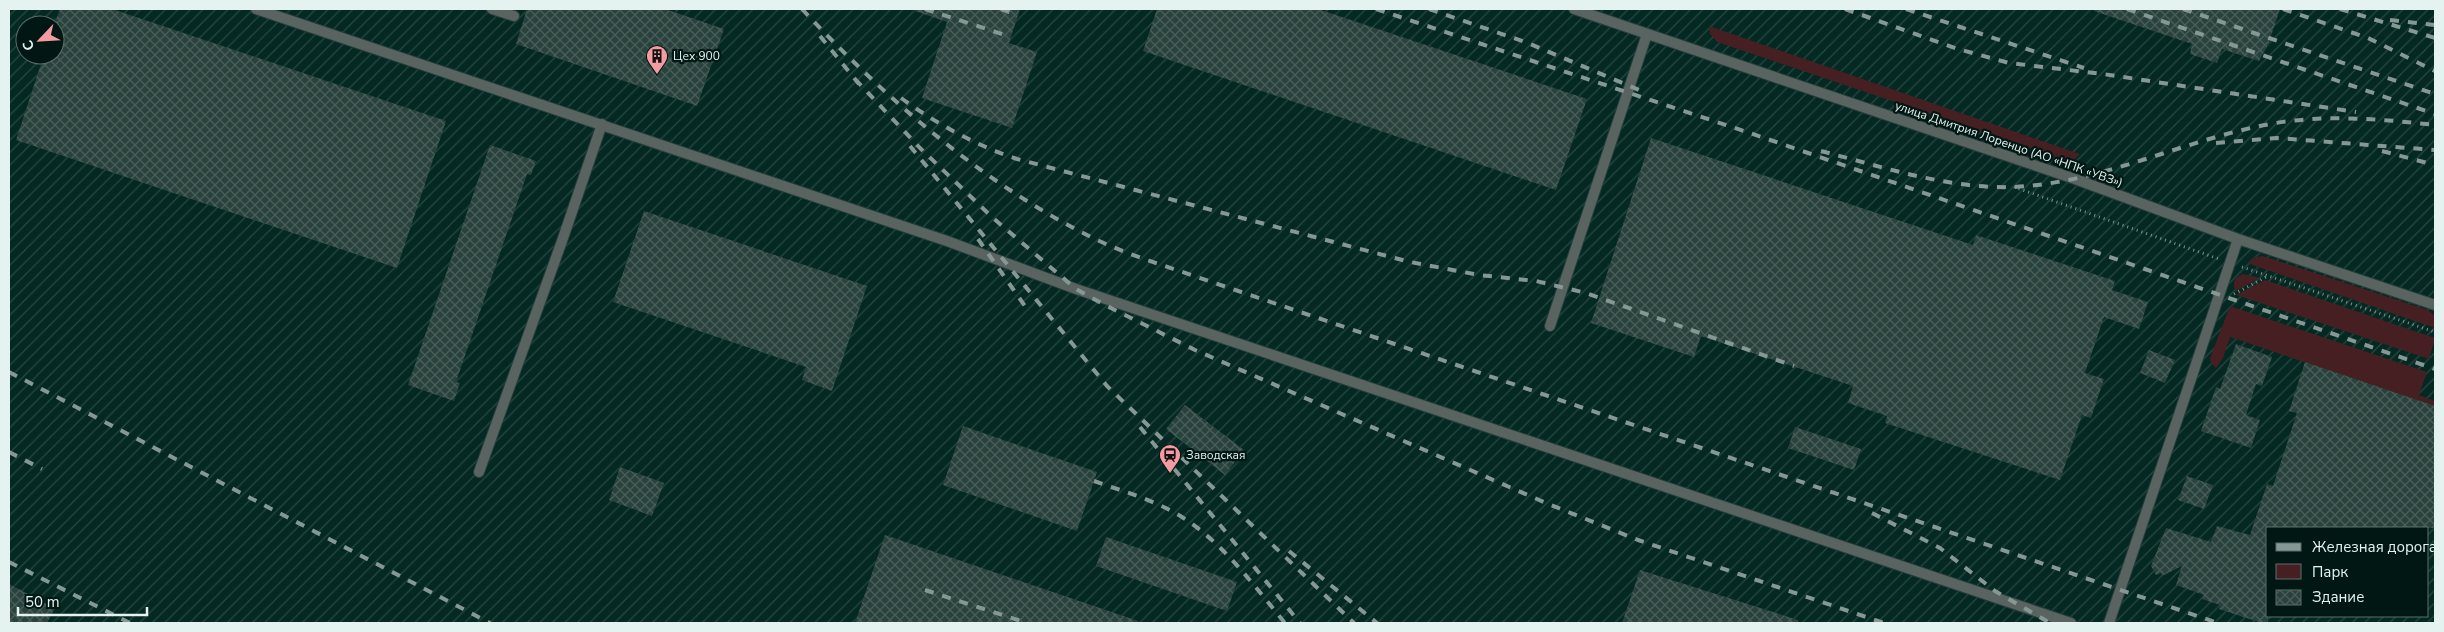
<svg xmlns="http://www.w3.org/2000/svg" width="2444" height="632" font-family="'Nunito Sans',sans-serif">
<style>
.industrial{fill:url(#industrial-furrows);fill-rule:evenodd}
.green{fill:#461f23}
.building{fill:url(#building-cross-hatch)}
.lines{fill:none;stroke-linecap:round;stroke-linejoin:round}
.service-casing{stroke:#273e3a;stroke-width:12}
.path{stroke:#80938f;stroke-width:3;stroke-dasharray:1 4;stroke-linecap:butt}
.service{stroke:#596461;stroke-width:10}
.rail{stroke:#869894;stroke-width:4;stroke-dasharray:9 9;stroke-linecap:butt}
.labels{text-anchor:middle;stroke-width:4.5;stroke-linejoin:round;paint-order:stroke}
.poi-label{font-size:12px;fill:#e4f3ef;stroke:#011713;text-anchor:start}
.street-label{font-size:12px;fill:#e4f3ef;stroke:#011713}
</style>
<defs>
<pattern id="industrial-furrows" width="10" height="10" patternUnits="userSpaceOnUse" patternTransform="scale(1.25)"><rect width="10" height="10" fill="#042822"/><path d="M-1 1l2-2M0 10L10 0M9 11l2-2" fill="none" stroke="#284842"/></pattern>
<pattern id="building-cross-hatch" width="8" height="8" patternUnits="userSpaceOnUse" patternTransform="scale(1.25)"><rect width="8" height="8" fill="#2a423d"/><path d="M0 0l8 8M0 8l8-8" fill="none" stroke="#495e59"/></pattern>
</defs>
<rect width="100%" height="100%" fill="#08201c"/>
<path class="industrial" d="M 9,9 L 2435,9 L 2435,623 L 9,623 ZM 25,25 L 55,25 L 55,55 L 25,55 ZM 2268,528 L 2428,528 L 2428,616 L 2268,616 Z"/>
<path class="green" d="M 1709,26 L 2080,154 L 2075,159 L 2064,159 L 1717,42 L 1710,34 Z
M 2263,256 L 2428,310 L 2435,316 L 2435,328 L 2247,263 L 2255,257 Z
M 2243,274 L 2260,278 L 2236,291 C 2231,283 2235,277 2243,274 Z
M 2265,280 L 2435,338 L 2429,359 L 2236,295 Z
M 2230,306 L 2427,372 L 2419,395 L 2435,401 L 2434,406 L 2230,337 L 2223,358 L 2216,368 L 2211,363 L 2210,358 Z"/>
<path class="building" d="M 60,9 L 112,9 L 446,121 L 397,268 L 16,140 L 44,55 L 55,55 L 55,23 Z
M 527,9 L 665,9 L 724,29 L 697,106 L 516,44 Z
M 916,9 L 1020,9 L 1009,43 L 1037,52 L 1012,128 L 922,98 L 947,22 L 915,11 Z
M 1157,9 L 1318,9 L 1587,99 L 1556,190 L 1143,51 Z
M 2094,9 L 2280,9 L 2268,45 L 2259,61 L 2222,49 L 2217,63 L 2190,54 L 2192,44 L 2094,11 Z
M 1651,138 L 1973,245 L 1976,235 L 2115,281 L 2112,290 L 2148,302 L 2139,329 L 2104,317 L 2085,373 L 2104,379 L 2091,418 L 2082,415 L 2060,480 L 1885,423 L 1887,416 L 1848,403 L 1853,386 L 1701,336 L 1694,357 L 1591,323 Z
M 490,145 L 536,161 L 531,175 L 527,174 L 456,382 L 460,383 L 454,401 L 408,385 Z
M 644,211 L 867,286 L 832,391 L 802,380 L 806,367 L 613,302 Z
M 2236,344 L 2272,357 L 2262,386 L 2256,384 L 2246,415 L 2260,420 L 2251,448 L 2201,431 L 2216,387 L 2220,389 Z
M 2149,350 L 2175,360 L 2165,383 L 2140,373 Z
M 2305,362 L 2435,406 L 2435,528 L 2268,528 L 2268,623 L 2262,623 L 2219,609 L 2220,605 L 2202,599 L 2204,595 L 2176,585 L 2182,566 L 2162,576 L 2161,573 L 2156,575 L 2151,566 L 2166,528 L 2211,542 L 2217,526 L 2250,535 L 2267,484 L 2273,486 L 2297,413 L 2289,411 Z
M 1185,405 L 1244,450 L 1225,475 L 1166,429 Z
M 963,426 L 1097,472 L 1077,531 L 943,485 Z
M 1795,427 L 1861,449 L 1854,470 L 1788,448 Z
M 620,467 L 664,483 L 652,516 L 609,500 Z
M 2187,476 L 2213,485 L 2204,509 L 2178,500 Z
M 885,535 L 1138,621 L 1137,623 L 855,623 Z
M 1106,537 L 1237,582 L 1227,611 L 1096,566 Z
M 1640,570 L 1798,620 L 1798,623 L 1622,623 Z
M 9,584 L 55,608 L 47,623 L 9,623 Z"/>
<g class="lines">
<g class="service-casing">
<path id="service" d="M 256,9 L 947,241 L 1076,289 L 2071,623
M 492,9 L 514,16
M 1574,9 L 2075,179 L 2238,239 L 2435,305
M 1550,326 L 1647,34
M 479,472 L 562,241 L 602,124
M 2109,623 L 2238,239"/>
</g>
<path class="path" d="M 2014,187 L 2219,259
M 2242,267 L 2435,332
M 2234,294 L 2268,276"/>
<use href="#service" class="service"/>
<path class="rail" d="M 802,9 C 887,100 984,185 1097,240 C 1129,255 1163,265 1197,277 L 2218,623
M 925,9 L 1005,35
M 1001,9 L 1012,13
M 1376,9 L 1750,133 L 2435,369
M 1429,9 L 1528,43 L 1646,93
M 1845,9 L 1958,49 L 2009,63 L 2103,74 L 2356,112
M 1906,9 L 2084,68
M 2127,9 L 2435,114
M 2183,9 L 2435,94
M 2283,9 L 2368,38 L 2435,71
M 2340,9 L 2435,38
M 2390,20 L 2435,25
M 820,36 L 859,84
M 855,79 L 920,148 L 993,218 L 1076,289 L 1101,303 L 1195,350 L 1546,503 L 1638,540 L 1884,623
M 901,98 C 937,124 975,145 1017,159 L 1410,262 L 1479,275 L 1536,281 L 1586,293 L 1794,366
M 2216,143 L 2277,138 L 2435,150
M 910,146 L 1107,386 L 1354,623
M 1821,151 C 1883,167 1948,189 2013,187 C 2103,183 2183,140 2270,124 C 2325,114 2380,119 2435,125
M 2382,151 L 2435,165
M 978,239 L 1027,309
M 9,372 L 490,623
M 1140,427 L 1300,623
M 9,452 L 42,469
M 1094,481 C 1125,492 1161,502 1188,521 C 1227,548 1255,587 1285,623
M 1872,513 L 1940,548 L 1995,591 L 2050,623
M 1289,551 L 1377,623
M 9,562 L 130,623
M 925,590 L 1027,623"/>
</g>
<defs>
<g id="building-pin" transform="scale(1.125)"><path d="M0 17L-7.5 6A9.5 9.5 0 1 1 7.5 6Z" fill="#f49aa2" stroke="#011713"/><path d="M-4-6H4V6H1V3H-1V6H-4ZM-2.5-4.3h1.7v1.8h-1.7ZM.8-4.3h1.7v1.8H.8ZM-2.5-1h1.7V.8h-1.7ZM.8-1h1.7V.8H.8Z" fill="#111"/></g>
<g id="station-pin" transform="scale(1.125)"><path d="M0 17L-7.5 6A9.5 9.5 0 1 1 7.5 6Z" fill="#f49aa2" stroke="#011713"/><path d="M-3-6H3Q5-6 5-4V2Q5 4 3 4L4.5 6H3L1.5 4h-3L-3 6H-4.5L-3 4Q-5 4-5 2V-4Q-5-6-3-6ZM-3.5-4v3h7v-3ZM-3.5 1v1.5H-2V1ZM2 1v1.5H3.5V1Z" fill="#111"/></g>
</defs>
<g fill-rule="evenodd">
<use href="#building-pin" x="657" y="56"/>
<use href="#station-pin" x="1170" y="455"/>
</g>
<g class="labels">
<g class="poi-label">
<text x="673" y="60">Цех 900</text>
<text x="1186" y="459">Заводская</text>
</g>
<g class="street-label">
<text transform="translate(2009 144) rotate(19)" y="4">улица Дмитрия Лоренцо (АО «НПК «УВЗ»)</text>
</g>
</g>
<rect width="2444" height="632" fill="none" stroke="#e4f3ef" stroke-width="20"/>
<rect x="2266" y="527" width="162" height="90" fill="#011713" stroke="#5c6f6b"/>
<rect x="2276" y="543" width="25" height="8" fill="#869894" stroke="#5c6f6b"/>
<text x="2312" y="552" font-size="15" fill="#e4f3ef">Железная дорога</text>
<rect x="2276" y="564" width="25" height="15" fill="#461f23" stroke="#5c6f6b"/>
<text x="2312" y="577" font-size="15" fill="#e4f3ef">Парк</text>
<rect x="2276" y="590" width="25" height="15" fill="url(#building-cross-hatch)" stroke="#5c6f6b"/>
<text x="2312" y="602" font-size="15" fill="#e4f3ef">Здание</text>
<g transform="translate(40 40) rotate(245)"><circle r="24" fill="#011713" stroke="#5c6f6b"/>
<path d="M0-4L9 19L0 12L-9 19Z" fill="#f49aa2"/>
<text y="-8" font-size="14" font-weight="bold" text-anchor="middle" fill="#e4f3ef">С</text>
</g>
<path d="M18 607v8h129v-8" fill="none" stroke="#e4f3ef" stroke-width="2.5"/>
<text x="25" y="607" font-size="15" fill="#e4f3ef" stroke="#011713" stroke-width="4" paint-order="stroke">50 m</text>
</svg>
